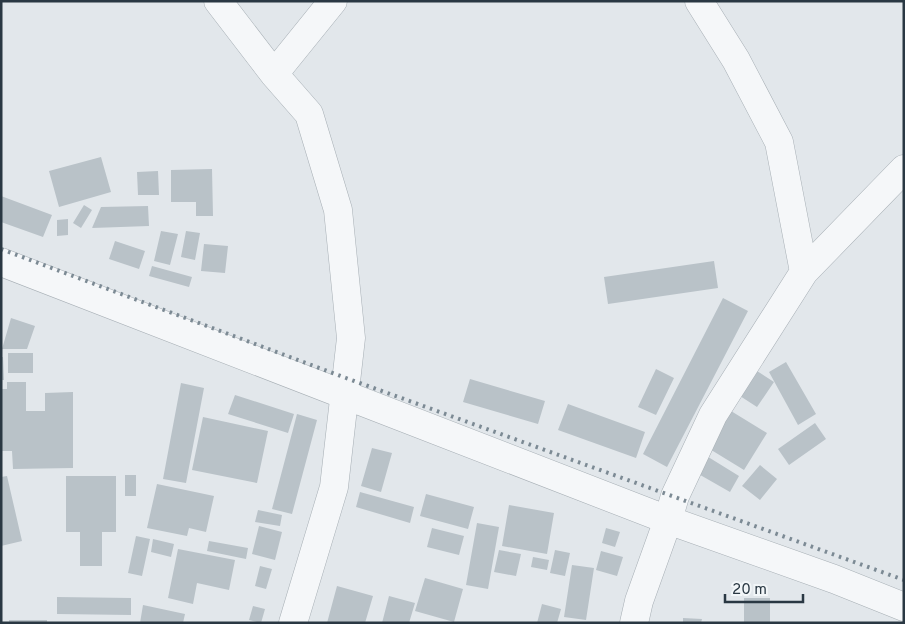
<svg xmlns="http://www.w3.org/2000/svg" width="905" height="624" font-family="Overpass,sans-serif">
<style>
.building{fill:#b9c2c8}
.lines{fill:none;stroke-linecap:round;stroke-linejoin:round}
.minor-casing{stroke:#a7afb5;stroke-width:29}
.minor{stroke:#f5f7f9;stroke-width:28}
.rail{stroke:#7c8a94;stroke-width:4;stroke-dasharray:2.5 5;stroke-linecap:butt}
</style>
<rect width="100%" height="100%" fill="#e2e7eb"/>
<path class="building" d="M 101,157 L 111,192 L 59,207 L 49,171 Z
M 212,169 L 213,216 L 196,216 L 196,202 L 171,202 L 171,170 Z
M 158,171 L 159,195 L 138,195 L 137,172 Z
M 1,196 L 52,215 L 43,237 L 1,222 Z
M 84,205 L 92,210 L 81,228 L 73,223 Z
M 148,206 L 149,226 L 92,228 L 101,207 Z
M 68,219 L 68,235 L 57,236 L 57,220 Z
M 161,231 L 178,234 L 170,265 L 154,261 Z
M 186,231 L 200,233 L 195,260 L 181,257 Z
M 115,241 L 145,251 L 139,269 L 109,259 Z
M 204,244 L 228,246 L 225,273 L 201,271 Z
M 714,261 L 718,288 L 608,304 L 604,277 Z
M 152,266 L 192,277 L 189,287 L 149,276 Z
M 723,298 L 748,311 L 667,467 L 643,454 Z
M 11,318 L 35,326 L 27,349 L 2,349 Z
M 8,353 L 33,353 L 33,373 L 8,373 Z
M 1,357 L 3,357 L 4,380 L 1,380 Z
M 786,362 L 816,414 L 798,425 L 769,372 Z
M 656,369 L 674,378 L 656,415 L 638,407 Z
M 757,371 L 774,382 L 757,407 L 740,396 Z
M 470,379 L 545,401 L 538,424 L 463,402 Z
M 7,382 L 26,382 L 26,411 L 45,411 L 45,393 L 73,392 L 73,468 L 13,469 L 12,451 L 1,451 L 1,389 L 7,389 Z
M 181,383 L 204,388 L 186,483 L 163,479 Z
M 235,395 L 294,414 L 288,433 L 228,414 Z
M 568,404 L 645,432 L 636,458 L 558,430 Z
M 731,411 L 767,433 L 744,470 L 708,448 Z
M 297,414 L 317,420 L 292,514 L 272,509 Z
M 203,417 L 268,431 L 257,483 L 192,470 Z
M 815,423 L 826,439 L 789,465 L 778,449 Z
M 372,448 L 392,453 L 381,492 L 361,486 Z
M 705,455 L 739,476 L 730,492 L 695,472 Z
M 760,465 L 777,479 L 760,500 L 742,486 Z
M 125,475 L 136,475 L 136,496 L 125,496 Z
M 7,476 L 22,541 L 1,546 L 1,477 Z
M 66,476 L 116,476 L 116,532 L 102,532 L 102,566 L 80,566 L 80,532 L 66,532 Z
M 157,484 L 214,496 L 206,532 L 189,528 L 187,536 L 147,528 Z
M 360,492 L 414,507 L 410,523 L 356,507 Z
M 426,494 L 474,507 L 468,529 L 420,516 Z
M 509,505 L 554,513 L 547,554 L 502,546 Z
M 258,510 L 282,515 L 280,526 L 255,522 Z
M 477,523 L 499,527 L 488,589 L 466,585 Z
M 259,526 L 282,532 L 275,560 L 252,554 Z
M 432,528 L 464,536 L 459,555 L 427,547 Z
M 606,528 L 620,532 L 615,547 L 602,543 Z
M 136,536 L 150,539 L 142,576 L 128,573 Z
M 153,539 L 174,544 L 171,557 L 151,552 Z
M 209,541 L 248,548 L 246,559 L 207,551 Z
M 178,549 L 235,560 L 229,590 L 197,583 L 193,604 L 168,598 Z
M 499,550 L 521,554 L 516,576 L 494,572 Z
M 555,550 L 570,553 L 565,576 L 550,573 Z
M 601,551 L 623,557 L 617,576 L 596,570 Z
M 533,557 L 549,560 L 547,570 L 531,567 Z
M 572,565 L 594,568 L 586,620 L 564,617 Z
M 260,566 L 272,569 L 266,589 L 255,586 Z
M 425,578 L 463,589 L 454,622 L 415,611 Z
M 337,586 L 373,596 L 365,623 L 327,623 Z
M 389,596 L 415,603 L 409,623 L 382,623 Z
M 57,597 L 131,598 L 131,615 L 57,614 Z
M 744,598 L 770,598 L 770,623 L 744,623 Z
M 542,604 L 561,609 L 557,623 L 537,623 Z
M 143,605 L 185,614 L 183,623 L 140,623 Z
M 253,606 L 265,609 L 261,623 L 249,620 Z
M 683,618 L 702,619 L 701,623 L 683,623 Z
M 9,620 L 47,620 L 47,623 L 9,623 Z"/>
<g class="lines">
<g class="minor-casing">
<path id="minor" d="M 218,1 L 274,74 L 309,114 L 338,210 L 351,338 L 334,487 L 293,623
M 699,1 L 736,60 L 779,142 L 804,272
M 274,74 L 333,1
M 1,262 L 668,520 L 834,579 L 904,607
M 634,623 L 639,601 L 668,520 L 675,496 L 713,415 L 804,272 L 904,169"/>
</g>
<use href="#minor" class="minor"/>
<path class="rail" d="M 1,249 L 346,378 L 904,580"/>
</g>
<rect width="905" height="624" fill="none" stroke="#2a3843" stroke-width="5"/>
<path d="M725 594v8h78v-8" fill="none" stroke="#2a3843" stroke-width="2.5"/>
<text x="732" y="594" font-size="15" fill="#2a3843" stroke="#f2f6f8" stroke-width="4" paint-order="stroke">20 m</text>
</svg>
